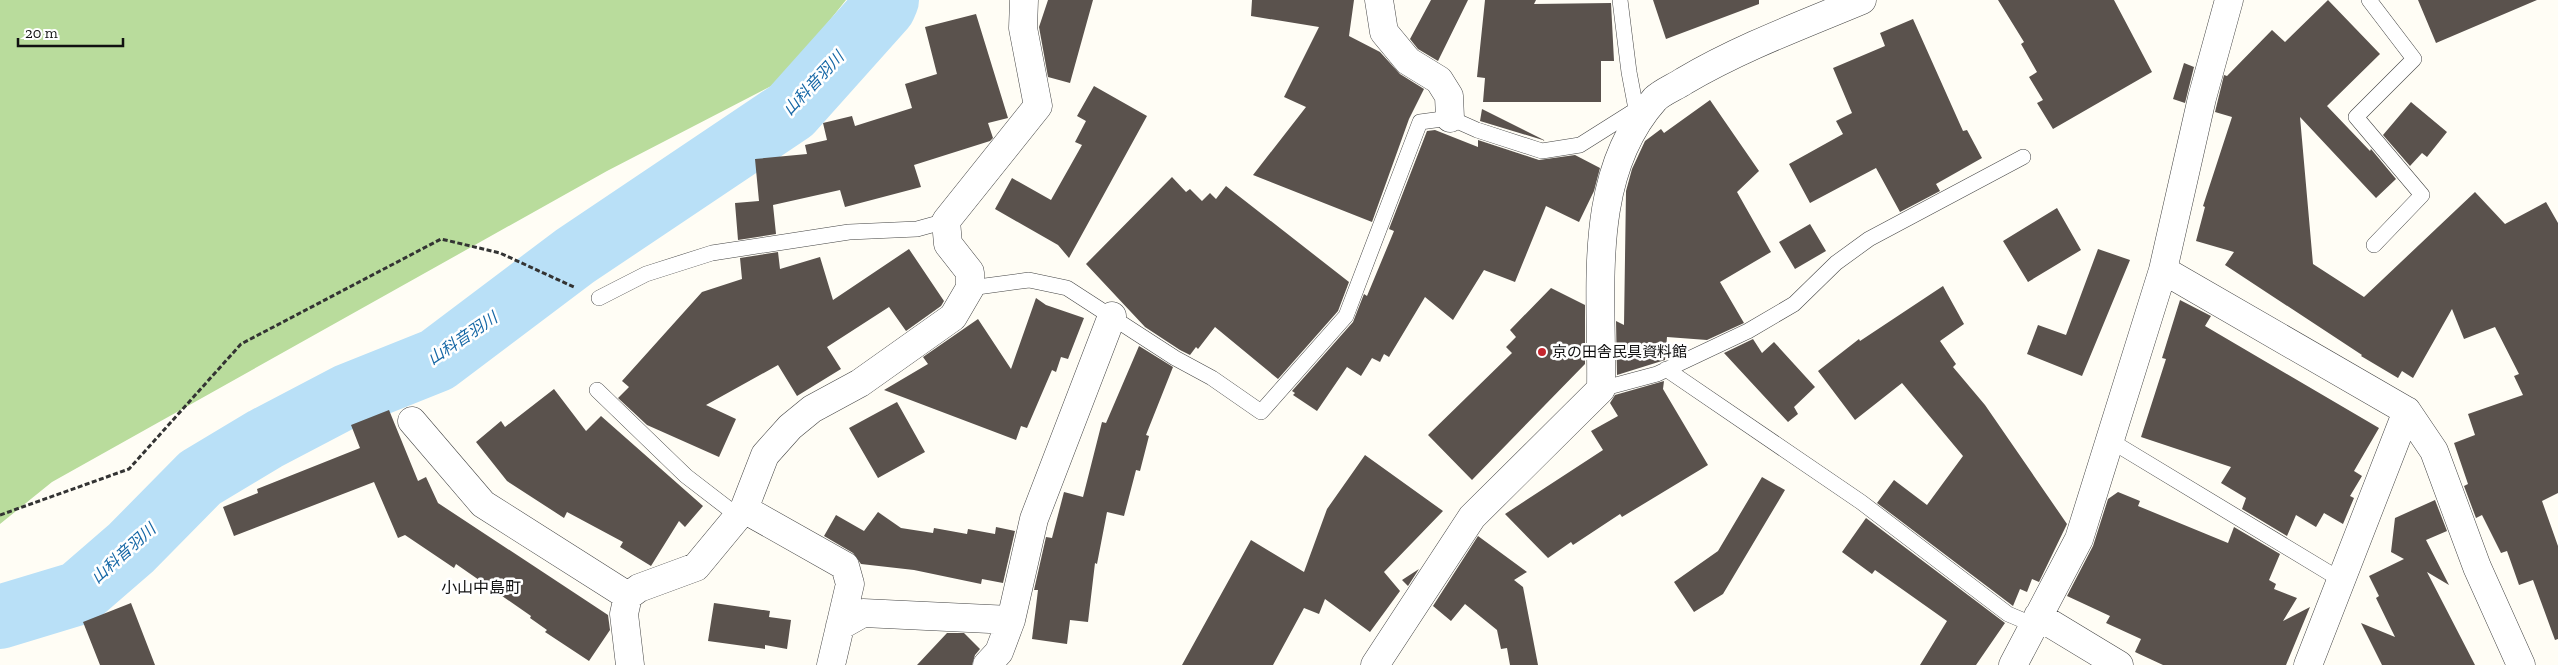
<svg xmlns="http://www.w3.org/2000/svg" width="2558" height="665" font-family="'Zilla Slab','Noto Sans JP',serif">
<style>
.forest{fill:#b9dc9c}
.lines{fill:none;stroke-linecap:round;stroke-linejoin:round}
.river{stroke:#b9e0f7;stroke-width:64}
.building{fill:#5a524d}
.lane-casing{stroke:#444;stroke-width:16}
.street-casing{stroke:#444;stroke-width:29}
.path{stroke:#333;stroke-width:3;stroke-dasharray:5 2.5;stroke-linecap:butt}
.lane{stroke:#fff;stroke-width:15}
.street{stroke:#fff;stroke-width:28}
.poi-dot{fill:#c4262e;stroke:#fff;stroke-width:2}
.labels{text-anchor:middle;stroke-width:5;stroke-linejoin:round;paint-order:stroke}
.poi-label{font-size:15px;fill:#111;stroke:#fff;text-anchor:start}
.water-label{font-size:16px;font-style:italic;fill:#1768a6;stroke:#fff}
.neighbourhood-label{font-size:16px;fill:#111;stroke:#fff}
</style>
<rect width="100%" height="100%" fill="#fffdf5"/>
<path class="forest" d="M 0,0 L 846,0 L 781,81 L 607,171 L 52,482 L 0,524 Z"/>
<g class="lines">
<path class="river" d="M 0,617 L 79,593 L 131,548 L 200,478 L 265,439 L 347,396 L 437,360 L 575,256 L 791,111 L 884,7 L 887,0"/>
</g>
<path class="building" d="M 1048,0 L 1093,0 L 1070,83 L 1048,77 L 1039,27 Z
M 1252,0 L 1354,0 L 1349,36 L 1380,52 L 1400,74 L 1424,89 L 1409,119 L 1372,222 L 1253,175 L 1306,107 L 1284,97 L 1319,27 L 1251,16 Z
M 1431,0 L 1468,0 L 1438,61 L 1418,49 L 1410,39 Z
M 1485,0 L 1536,0 L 1534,4 L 1611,3 L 1614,61 L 1601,61 L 1601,102 L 1483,102 L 1485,78 L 1477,77 Z
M 1653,0 L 1759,0 L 1759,4 L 1666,39 Z
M 1998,0 L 2114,0 L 2152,72 L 2053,129 L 2037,103 L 2043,100 L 2029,77 L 2037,72 L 2021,44 L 2024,42 Z
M 2328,0 L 2380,54 L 2327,106 L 2370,151 L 2371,149 L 2396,179 L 2376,198 L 2300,117 L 2313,264 L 2364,297 L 2475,192 L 2505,224 L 2546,202 L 2558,223 L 2558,493 L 2542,501 L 2558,546 L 2558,639 L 2555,640 L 2533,580 L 2519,585 L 2507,551 L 2501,553 L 2482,515 L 2476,518 L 2464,486 L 2468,484 L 2454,443 L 2475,435 L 2468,414 L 2523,395 L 2514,376 L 2519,374 L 2495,327 L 2464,339 L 2452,309 L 2413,378 L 2402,371 L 2398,378 L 2361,356 L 2362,355 L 2225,265 L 2234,252 L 2196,241 L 2205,207 L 2203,206 L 2232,117 L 2215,112 L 2224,75 L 2227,76 L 2272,30 L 2285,42 Z
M 2418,0 L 2537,0 L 2436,43 Z
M 976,14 L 1008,118 L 988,123 L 993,138 L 990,141 L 914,165 L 921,187 L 845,207 L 840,190 L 773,205 L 776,234 L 738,240 L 735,203 L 759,201 L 755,159 L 807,154 L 805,145 L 827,140 L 823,123 L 852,116 L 855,126 L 912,108 L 905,84 L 937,74 L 925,27 Z
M 1913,19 L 1963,131 L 1967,130 L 1982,158 L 1936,184 L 1940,191 L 1900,212 L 1876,168 L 1810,203 L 1789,164 L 1843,134 L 1836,121 L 1852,113 L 1833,68 L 1885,46 L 1880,33 Z
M 2184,63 L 2194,67 L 2185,103 L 2173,99 Z
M 1094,86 L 1147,116 L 1069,258 L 1058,245 L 995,209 L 1012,178 L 1051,200 L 1082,145 L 1075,142 L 1086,121 L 1077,116 Z
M 1710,100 L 1759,171 L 1737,192 L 1771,252 L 1720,282 L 1744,323 L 1707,340 L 1667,337 L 1665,360 L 1617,375 L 1616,321 L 1624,325 L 1626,191 L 1632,169 L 1645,141 L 1661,129 L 1664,133 Z
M 2411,102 L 2447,132 L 2427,157 L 2422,153 L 2410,166 L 2383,135 Z
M 1482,109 L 1546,141 L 1480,121 Z
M 1435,130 L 1478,147 L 1478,140 L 1539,160 L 1575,155 L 1600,168 L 1594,191 L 1579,222 L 1546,206 L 1515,282 L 1484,270 L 1453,320 L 1425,297 L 1389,357 L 1384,354 L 1380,362 L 1372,358 L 1361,376 L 1347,367 L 1317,411 L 1293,395 L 1295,393 L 1292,391 L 1353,322 L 1364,294 L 1367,296 L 1394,231 L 1389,229 L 1427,131 Z
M 1172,177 L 1186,192 L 1190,189 L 1202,201 L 1210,193 L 1216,199 L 1226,186 L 1349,282 L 1338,311 L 1278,379 L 1215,327 L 1198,349 L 1196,347 L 1190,355 L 1180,350 L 1145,327 L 1086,264 Z
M 2057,208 L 2081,250 L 2028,282 L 2003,241 Z
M 1810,224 L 1826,251 L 1795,269 L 1779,242 Z
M 909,249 L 944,301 L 941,306 L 906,331 L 889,307 L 827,347 L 841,369 L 797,396 L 778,365 L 706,405 L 736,419 L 719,457 L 647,425 L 618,398 L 629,387 L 622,381 L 702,292 L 742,279 L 740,258 L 778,252 L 780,269 L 820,257 L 833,300 Z
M 2098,249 L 2130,260 L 2082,376 L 2027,354 L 2038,325 L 2066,335 Z
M 1943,286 L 1964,324 L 1940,341 L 1956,364 L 1953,367 L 1985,405 L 2067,524 L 2039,582 L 2032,579 L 2027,592 L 2020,589 L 2013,606 L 1877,503 L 1894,480 L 1927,505 L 1963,456 L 1902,383 L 1855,420 L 1818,371 L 1859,339 L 1860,341 Z
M 1551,288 L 1585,305 L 1585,364 L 1472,480 L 1428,435 L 1512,353 L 1506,347 L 1516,337 L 1510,330 Z
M 1036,298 L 1046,305 L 1084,318 L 1068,359 L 1061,357 L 1056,372 L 1052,370 L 1027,428 L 1021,426 L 1016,440 L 884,390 L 928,364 L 923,357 L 978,319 L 1011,369 Z
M 2180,300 L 2211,316 L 2205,326 L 2379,428 L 2354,471 L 2362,476 L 2350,496 L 2354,498 L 2343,524 L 2324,513 L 2316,527 L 2296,515 L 2287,536 L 2242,509 L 2246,498 L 2221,483 L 2231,467 L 2141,437 L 2166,359 L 2162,358 Z
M 1753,339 L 1762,353 L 1774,342 L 1815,387 L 1794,407 L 1798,414 L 1788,422 L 1724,353 Z
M 1139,346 L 1173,367 L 1146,435 L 1149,436 L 1140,471 L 1136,470 L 1124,516 L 1107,512 L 1097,564 L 1095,563 L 1088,622 L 1070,620 L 1067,644 L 1032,639 L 1038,590 L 1034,590 L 1046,537 L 1052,538 L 1064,492 L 1083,497 L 1102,422 L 1106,423 Z
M 1664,381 L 1663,389 L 1708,465 L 1622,517 L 1620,514 L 1573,545 L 1571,542 L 1548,558 L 1505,514 L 1603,450 L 1591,431 L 1618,416 L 1610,403 L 1615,395 Z
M 554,389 L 586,431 L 601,416 L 703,506 L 685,527 L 679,521 L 651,566 L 620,547 L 623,542 L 567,512 L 564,518 L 507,481 L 476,442 L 501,421 L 505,427 Z
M 897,402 L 925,452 L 878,478 L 849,428 Z
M 389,410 L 418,481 L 426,477 L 438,503 L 608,615 L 610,630 L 589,661 L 545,632 L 547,630 L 530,618 L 531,616 L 456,564 L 454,568 L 405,535 L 398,538 L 374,482 L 234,536 L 223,507 L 258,493 L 257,489 L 360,448 L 351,425 Z
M 1365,455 L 1443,511 L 1384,572 L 1400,591 L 1370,632 L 1325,599 L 1319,614 L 1304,608 L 1273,665 L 1182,665 L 1251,540 L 1304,572 L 1327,509 Z
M 1762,477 L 1785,490 L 1723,594 L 1694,612 L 1674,582 L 1718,551 Z
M 2118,492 L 2140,501 L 2138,506 L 2228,543 L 2234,527 L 2280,554 L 2269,580 L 2276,584 L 2274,589 L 2297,598 L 2283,621 L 2310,607 L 2286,665 L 2163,665 L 2135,652 L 2141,639 L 2106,623 L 2110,616 L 2067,596 L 2093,546 L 2108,499 Z
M 2435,500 L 2447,531 L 2426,540 L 2449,585 L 2427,572 L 2475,665 L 2382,665 L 2361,623 L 2395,637 L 2376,598 L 2379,596 L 2369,576 L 2404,559 L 2391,552 L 2395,518 Z
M 878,512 L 901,528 L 933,533 L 934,528 L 967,534 L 968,529 L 995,534 L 996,527 L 1015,531 L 1003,583 L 982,579 L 981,584 L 914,570 L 861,564 L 853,553 L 824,536 L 836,515 L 864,531 Z
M 1866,518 L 2005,623 L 1976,665 L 1920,665 L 1947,621 L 1875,570 L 1872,574 L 1842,552 Z
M 1478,536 L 1527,572 L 1514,580 L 1523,587 L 1538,665 L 1510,665 L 1507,648 L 1501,649 L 1497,630 L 1465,604 L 1451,621 L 1433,606 Z
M 1419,569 L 1408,586 L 1402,580 Z
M 131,603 L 155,665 L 100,665 L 83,622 Z
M 714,603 L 770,611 L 769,617 L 791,620 L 787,649 L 765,645 L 765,649 L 708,641 Z
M 947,633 L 964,633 L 980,649 L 975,655 L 972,665 L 917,665 Z"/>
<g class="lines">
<g class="lane-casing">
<path id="lane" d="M 1620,0 L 1629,72 L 1636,109
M 2369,0 L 2414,59 L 2356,117 L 2422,195 L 2374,245
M 970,288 L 1029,280 L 1067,288 L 1175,358 L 1212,378 L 1261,412 L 1346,316 L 1420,122 L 1450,118 L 1477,130 L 1542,151 L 1580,145 L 1645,104
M 599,298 L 646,274 L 712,253 L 849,232 L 917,229 L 946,221
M 1666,369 L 1861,502 L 2008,614 L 2034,625
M 1601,389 L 1657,374 L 1748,331 L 1794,304 L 1836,263 L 1869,239 L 2023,157
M 597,390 L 686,476 L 738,516
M 2111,441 L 2341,580"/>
</g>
<g class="street-casing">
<path id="street" d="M 1379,0 L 1384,32 L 1408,61 L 1439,80 L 1449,96 L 1450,118
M 2163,270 L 2407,411 L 2308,665
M 2407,411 L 2434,451 L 2477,567 L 2521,665
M 412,421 L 483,504 L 628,596
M 744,509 L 845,566 L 850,584 L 831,665
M 2038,616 L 2119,665
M 840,626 L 863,613 L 1011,620
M 630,665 L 624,614 L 628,596 L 639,588 L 696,567 L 744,509 L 765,455 L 790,427 L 812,409 L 860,383 L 953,317 L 970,288 L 970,272 L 948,244 L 946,221 L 1038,106 L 1023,28 L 1024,0
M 987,665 L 999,652 L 1011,620 L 1034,519 L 1112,316
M 1375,665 L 1472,517 L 1601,389 C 1603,293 1585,177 1655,99 C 1662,92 1675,87 1684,81 C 1740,48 1802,25 1862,0
M 2013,665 L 2079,539 L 2163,270 L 2202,98 L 2229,0"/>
</g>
<path class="path" d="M 0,515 L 129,469 L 241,344 L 441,239 L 500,253 L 576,288"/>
<use href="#lane" class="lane"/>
<use href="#street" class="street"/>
</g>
<circle class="poi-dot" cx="1542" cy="352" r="5"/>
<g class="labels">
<g class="poi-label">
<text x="1552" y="357">京の田舎民具資料館</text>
</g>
<g class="water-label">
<text transform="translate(813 83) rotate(-47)" y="6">山科音羽川</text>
<text transform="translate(462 338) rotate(-34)" y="6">山科音羽川</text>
<text transform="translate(123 553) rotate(-42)" y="6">山科音羽川</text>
</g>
<g class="neighbourhood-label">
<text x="481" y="593">小山中島町</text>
</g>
</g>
<path d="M18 38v8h105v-8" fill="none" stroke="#111111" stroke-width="2.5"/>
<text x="25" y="38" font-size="15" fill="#111111" stroke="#ffffff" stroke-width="4" paint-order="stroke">20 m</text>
</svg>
